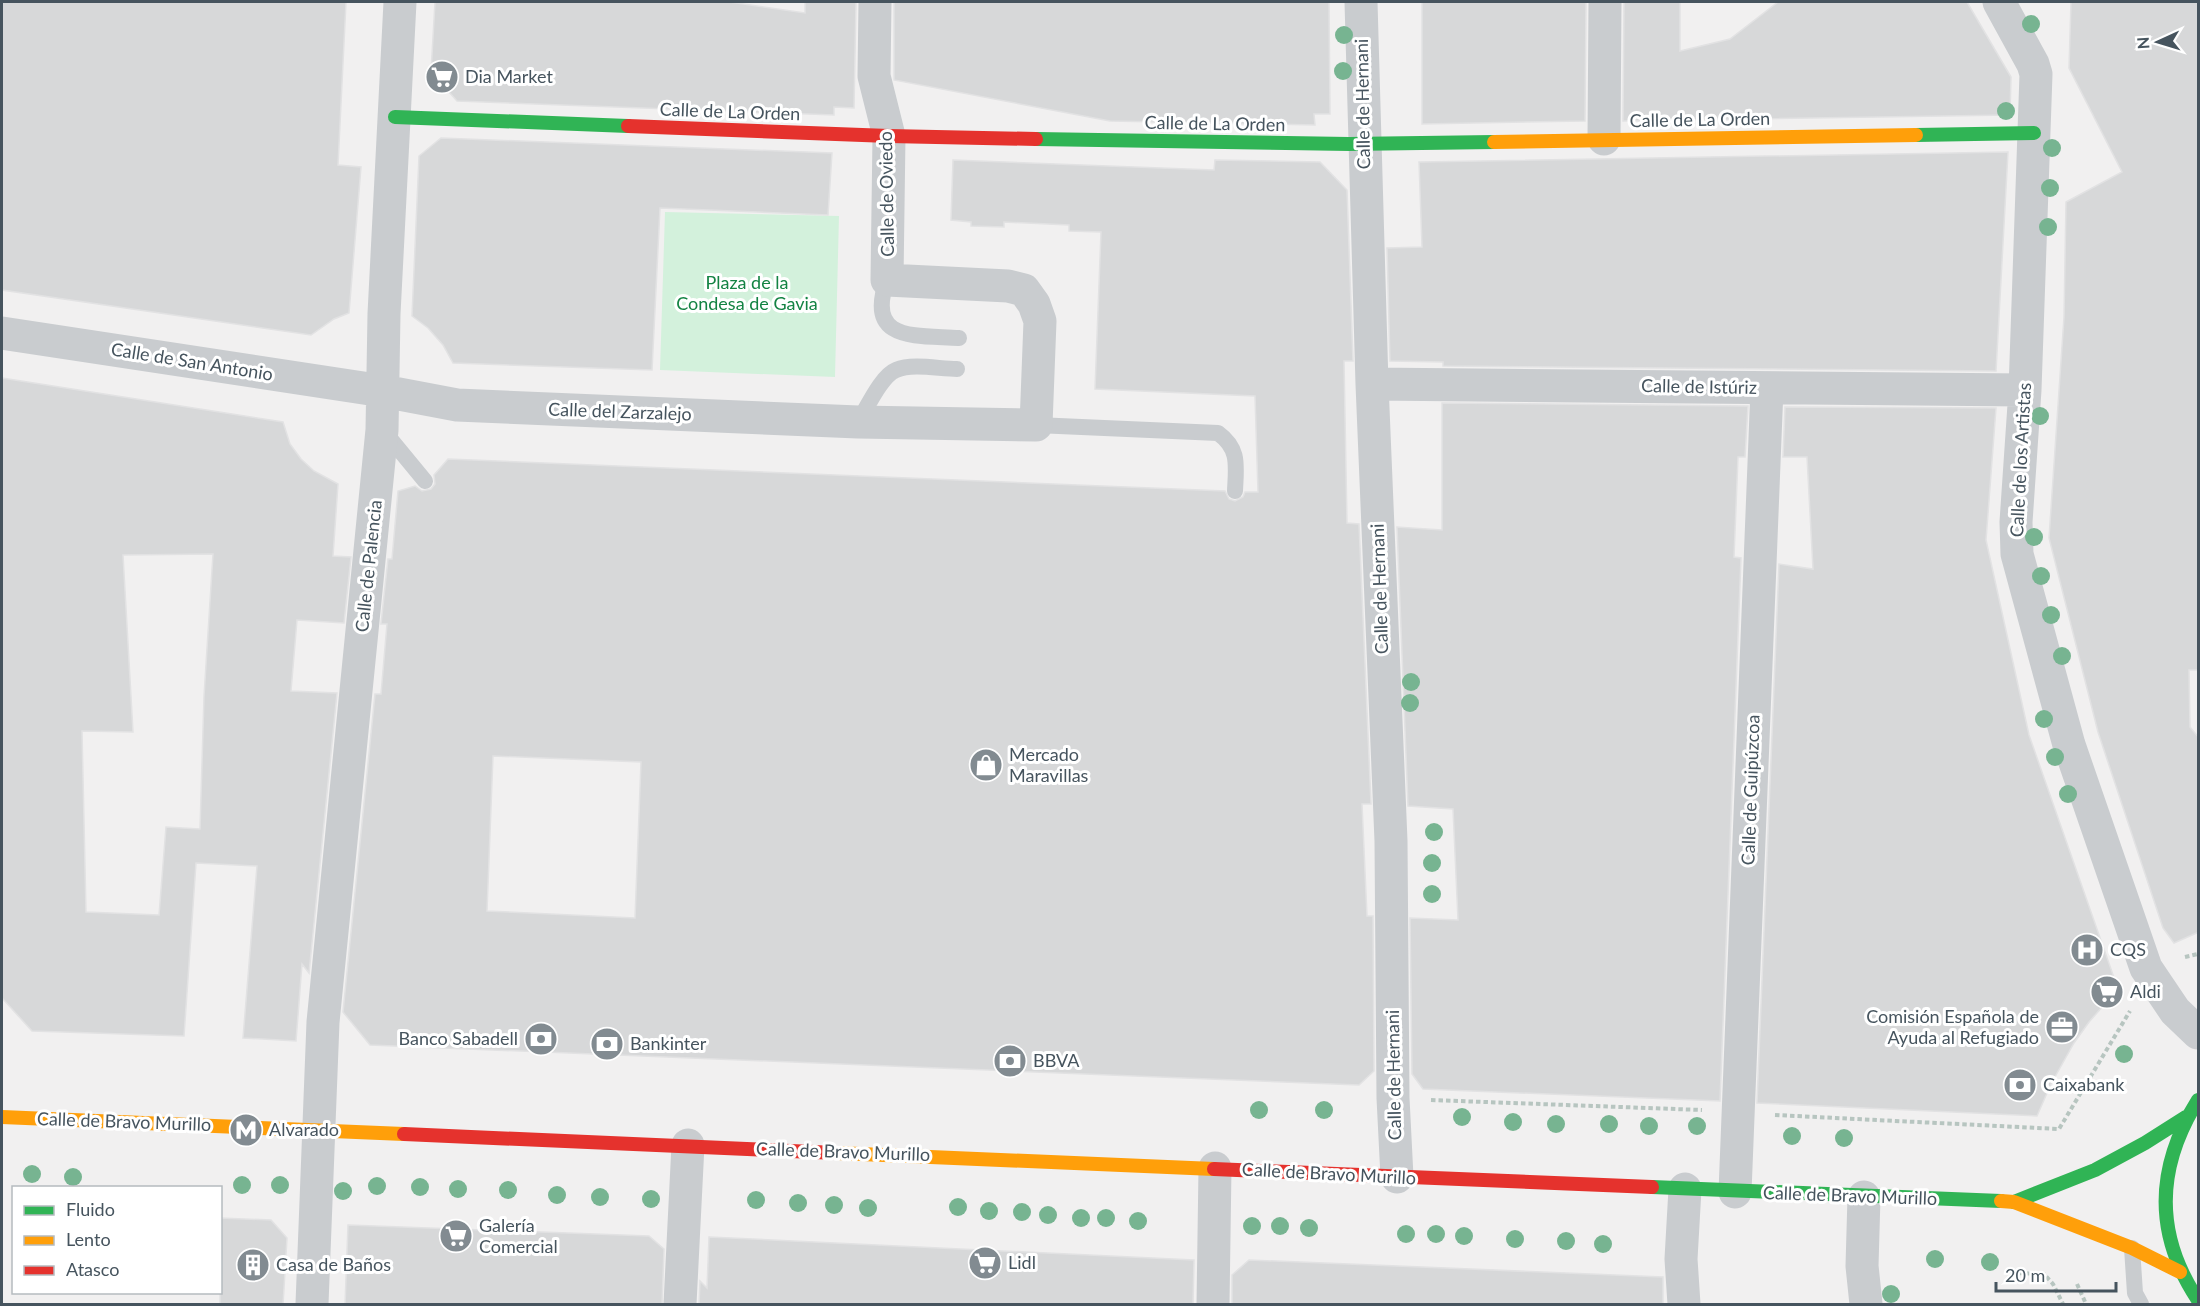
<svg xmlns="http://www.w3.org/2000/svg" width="2200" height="1306" font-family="Lato,sans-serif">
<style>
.green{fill:#d3f1dc}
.building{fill:#d7d8d9;stroke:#e2e2e3;stroke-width:1.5;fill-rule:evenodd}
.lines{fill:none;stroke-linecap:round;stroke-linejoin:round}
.path{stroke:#b7c5c0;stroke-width:4;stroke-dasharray:4.5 3;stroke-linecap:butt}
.lane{stroke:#c9cccf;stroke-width:16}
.street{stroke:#c9cccf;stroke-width:33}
.fast{stroke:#30b455;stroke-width:14}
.slow{stroke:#ff9f0a;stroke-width:14}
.jam{stroke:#e5322d;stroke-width:14}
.tree{fill:#77b491}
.labels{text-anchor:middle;stroke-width:6;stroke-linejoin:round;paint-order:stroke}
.poi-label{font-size:18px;fill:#46545e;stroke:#fff;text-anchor:start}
.street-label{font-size:18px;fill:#46545e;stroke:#fff}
.park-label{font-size:18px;fill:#138343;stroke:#fff}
</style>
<rect width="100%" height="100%" fill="#f1f0f0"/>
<path class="green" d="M 665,212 L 839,216 L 835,377 L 660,370 Z"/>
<path class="building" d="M 2,2 L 346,2 L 338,165 L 361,167 L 349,313 L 334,319 L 311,335 L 2,290 Z
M 435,2 L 730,2 L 805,13 L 805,2 L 856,2 L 854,108 L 834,107 L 834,115 L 457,101 L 431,72 Z
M 894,2 L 1329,2 L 1330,114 L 1314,114 L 1315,125 L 1110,121 L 894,80 Z
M 1422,2 L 1586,2 L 1585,121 L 1422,124 Z
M 1624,2 L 1680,2 L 1680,51 L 1730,39 L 1778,2 L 1967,2 L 2011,77 L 2010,115 L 1623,121 Z
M 2071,2 L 2199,2 L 2199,670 L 2189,670 L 2190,727 L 2199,738 L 2199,932 L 2174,943 L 2163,928 L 2098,732 L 2049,538 L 2064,317 L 2066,202 L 2122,172 L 2069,68 Z
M 441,138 L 832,153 L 828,215 L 660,208 L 652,370 L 453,363 L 443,345 L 428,328 L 412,316 L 419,156 Z
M 2008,152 L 1996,371 L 1443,366 L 1443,362 L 1390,361 L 1387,248 L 1422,247 L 1419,162 Z
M 953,160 L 1214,170 L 1215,160 L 1320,162 L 1347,190 L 1353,361 L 1344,361 L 1347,523 L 1359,524 L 1371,804 L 1362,804 L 1367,916 L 1373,916 L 1374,1071 L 1359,1085 L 370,1045 L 343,1012 L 375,694 L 381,694 L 387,624 L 381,624 L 388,559 L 392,559 L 398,491 L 415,486 L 422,491 L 431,489 L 435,484 L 434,475 L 448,459 L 1225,491 L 1229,499 L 1235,501 L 1243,497 L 1245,492 L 1258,492 L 1255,396 L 1095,389 L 1101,232 L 1069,231 L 1069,225 L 1004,222 L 1004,227 L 971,226 L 971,222 L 951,220 ZM 493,756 L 641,762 L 635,918 L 487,911 Z
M 2,378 L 283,422 L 290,444 L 301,459 L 314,471 L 338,484 L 333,556 L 351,557 L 344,623 L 297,620 L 291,691 L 337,693 L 309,973 L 302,964 L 296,1041 L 243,1038 L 257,866 L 196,863 L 184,1036 L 32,1031 L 2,998 ZM 213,554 L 204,696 L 200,829 L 166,827 L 159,915 L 86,912 L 82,731 L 133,732 L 123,555 Z
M 1442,403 L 1748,406 L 1745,457 L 1738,457 L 1734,557 L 1741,558 L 1720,1101 L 1423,1089 L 1412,1074 L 1410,918 L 1458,920 L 1453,809 L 1408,806 L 1397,527 L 1442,530 Z
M 1785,407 L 1996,408 L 1986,540 L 2029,735 L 2118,989 L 2089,1022 L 2074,1043 L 2051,1084 L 2037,1116 L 1757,1103 L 1779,564 L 1813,569 L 1807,457 L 1783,457 Z
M 220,1218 L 271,1220 L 287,1238 L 283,1305 L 220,1305 Z
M 348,1225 L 649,1236 L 664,1249 L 662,1305 L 345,1305 Z
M 709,1237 L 1194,1260 L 1193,1305 L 699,1305 L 700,1281 L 707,1288 Z
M 1249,1260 L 1663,1277 L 1663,1305 L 1232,1305 L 1232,1275 Z"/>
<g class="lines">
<path class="path" d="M 2185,957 L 2198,954
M 1431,1100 L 1702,1110
M 1775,1115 L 2059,1129 L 2130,1011
M 2010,1273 L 2044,1274 L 2053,1284 L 2063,1304
M 2077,1284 L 2086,1304"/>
<path class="lane" d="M 887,280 C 865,342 915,335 959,338
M 858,422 C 867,408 881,376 896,370 C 913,363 939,369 957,369
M 1036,425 L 1218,433 C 1240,449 1236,466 1235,491
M 383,430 L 425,481
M 2132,1248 L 2135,1293 L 2141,1304"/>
<path class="street" d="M 1361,2 L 1372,384 L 1391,841 L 1393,1098 L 1397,1177
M 1999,2 L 2033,64 L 2036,74 L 2025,390 L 2016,522 L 2017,554 L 2069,745 L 2146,968 L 2175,1011 L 2198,1033
M 1604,139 L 1605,2
M 2,333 L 383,391 L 457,405 L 858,422 L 1036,425 L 1040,321 L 1034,304 L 1024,290 L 1008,286 L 887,280 L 889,136 L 874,76 L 875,2
M 1372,384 L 2025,390
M 1735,1192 L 1767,388
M 1864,1197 L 1862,1266 L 1866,1304
M 312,1304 L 323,1022 L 382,430 L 384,314 L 400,2
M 680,1304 L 688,1145
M 1213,1304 L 1215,1168
M 1684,1304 L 1681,1259 L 1685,1189"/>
<path class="fast" d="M 395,117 L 628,126
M 1916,135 L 2034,133
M 1036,139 L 1349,144 L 1494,142
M 2198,1100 C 2156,1167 2154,1234 2198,1300
M 1652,1187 L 2001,1201
M 2014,1202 L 2095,1170 L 2145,1143 L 2186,1117"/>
<path class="slow" d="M 1494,142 L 1916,135
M 2,1117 L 404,1134
M 837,1153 L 1214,1169
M 2001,1201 L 2014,1202 L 2132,1248 L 2180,1272"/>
<path class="jam" d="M 628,126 L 889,136 L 1036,139
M 404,1134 L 837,1153
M 1214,1169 L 1652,1187"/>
</g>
<g class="tree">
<circle cx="2031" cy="24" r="9"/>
<circle cx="1344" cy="35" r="9"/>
<circle cx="1343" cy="71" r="9"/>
<circle cx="2006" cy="111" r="9"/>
<circle cx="2052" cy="148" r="9"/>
<circle cx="2050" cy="188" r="9"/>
<circle cx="2048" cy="227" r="9"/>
<circle cx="2040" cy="416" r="9"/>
<circle cx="2034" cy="537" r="9"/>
<circle cx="2041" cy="576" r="9"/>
<circle cx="2051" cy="615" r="9"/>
<circle cx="2062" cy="656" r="9"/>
<circle cx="1411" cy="682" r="9"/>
<circle cx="1410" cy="703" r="9"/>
<circle cx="2044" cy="719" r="9"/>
<circle cx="2055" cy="757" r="9"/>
<circle cx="2068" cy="794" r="9"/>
<circle cx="1434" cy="832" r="9"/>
<circle cx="1432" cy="863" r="9"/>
<circle cx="1432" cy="894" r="9"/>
<circle cx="2124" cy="1054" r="9"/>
<circle cx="1259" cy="1110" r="9"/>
<circle cx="1324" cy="1110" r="9"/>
<circle cx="1462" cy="1117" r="9"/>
<circle cx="1513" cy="1122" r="9"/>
<circle cx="1556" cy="1124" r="9"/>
<circle cx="1609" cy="1124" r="9"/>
<circle cx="1649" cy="1126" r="9"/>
<circle cx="1697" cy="1126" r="9"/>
<circle cx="1792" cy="1136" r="9"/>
<circle cx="1844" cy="1138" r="9"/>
<circle cx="32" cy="1174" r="9"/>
<circle cx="73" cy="1177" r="9"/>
<circle cx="242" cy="1185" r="9"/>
<circle cx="280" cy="1185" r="9"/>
<circle cx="377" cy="1186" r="9"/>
<circle cx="420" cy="1187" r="9"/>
<circle cx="458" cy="1189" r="9"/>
<circle cx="508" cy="1190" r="9"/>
<circle cx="343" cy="1191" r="9"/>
<circle cx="557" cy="1195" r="9"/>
<circle cx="600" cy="1197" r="9"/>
<circle cx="651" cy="1199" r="9"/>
<circle cx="756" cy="1200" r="9"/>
<circle cx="798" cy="1203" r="9"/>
<circle cx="834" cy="1205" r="9"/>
<circle cx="958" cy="1207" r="9"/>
<circle cx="868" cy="1208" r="9"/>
<circle cx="989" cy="1211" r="9"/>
<circle cx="1022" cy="1212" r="9"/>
<circle cx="1048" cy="1215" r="9"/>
<circle cx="1081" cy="1218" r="9"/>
<circle cx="1106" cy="1218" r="9"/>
<circle cx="1138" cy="1221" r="9"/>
<circle cx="1252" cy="1226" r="9"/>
<circle cx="1280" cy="1226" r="9"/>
<circle cx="1309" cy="1228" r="9"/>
<circle cx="1406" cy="1234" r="9"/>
<circle cx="1436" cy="1234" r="9"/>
<circle cx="1464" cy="1236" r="9"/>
<circle cx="1515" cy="1239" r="9"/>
<circle cx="1566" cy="1241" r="9"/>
<circle cx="1603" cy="1244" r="9"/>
<circle cx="1935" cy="1259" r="9"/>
<circle cx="1990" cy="1262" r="9"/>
<circle cx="1891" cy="1294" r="9"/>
</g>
<defs>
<g id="supermarket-disc" transform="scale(1.725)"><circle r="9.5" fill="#828b91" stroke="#fff"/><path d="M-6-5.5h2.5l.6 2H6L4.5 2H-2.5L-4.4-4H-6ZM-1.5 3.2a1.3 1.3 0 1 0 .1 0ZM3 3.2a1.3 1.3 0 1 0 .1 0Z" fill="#fff"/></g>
<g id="shop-disc" transform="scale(1.725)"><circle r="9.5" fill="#828b91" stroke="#fff"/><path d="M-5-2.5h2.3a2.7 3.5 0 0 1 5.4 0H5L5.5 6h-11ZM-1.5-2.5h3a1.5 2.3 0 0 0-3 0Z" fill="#fff"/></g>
<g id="hospital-disc" transform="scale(1.725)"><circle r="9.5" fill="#828b91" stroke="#fff"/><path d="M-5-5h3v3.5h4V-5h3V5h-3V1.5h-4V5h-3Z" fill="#fff"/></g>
<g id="office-disc" transform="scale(1.725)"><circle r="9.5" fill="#828b91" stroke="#fff"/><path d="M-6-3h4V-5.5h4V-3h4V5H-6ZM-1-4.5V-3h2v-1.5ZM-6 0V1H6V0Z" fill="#fff"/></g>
<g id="bank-disc" transform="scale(1.725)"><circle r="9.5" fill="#828b91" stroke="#fff"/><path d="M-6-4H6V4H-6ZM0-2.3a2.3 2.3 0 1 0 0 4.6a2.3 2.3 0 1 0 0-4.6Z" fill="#fff"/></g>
<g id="metro-disc" transform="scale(1.725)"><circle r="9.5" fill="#828b91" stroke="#fff"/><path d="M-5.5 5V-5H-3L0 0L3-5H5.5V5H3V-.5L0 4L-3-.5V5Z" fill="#fff"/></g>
<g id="building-disc" transform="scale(1.725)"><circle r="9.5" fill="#828b91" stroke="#fff"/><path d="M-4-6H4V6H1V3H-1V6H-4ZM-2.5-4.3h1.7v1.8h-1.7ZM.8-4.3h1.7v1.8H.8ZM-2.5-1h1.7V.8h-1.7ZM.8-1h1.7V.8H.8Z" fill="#fff"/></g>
</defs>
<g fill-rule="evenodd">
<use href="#supermarket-disc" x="442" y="77"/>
<use href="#shop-disc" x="986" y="765"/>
<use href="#hospital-disc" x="2087" y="950"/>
<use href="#supermarket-disc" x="2107" y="992"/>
<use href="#office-disc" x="2062" y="1027"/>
<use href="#bank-disc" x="541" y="1039"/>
<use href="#bank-disc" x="607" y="1044"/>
<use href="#bank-disc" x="1010" y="1061"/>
<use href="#bank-disc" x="2020" y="1085"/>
<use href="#metro-disc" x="246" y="1130"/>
<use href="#supermarket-disc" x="456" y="1236"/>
<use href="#supermarket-disc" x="985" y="1263"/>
<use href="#building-disc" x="253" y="1265"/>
</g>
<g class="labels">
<g class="poi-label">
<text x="465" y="83">Dia Market</text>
<text x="1009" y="761">Mercado<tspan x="1009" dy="21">Maravillas</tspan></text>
<text x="2110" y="956">CQS</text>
<text x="2130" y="998">Aldi</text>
<text x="2039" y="1023" text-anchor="end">Comisión Española de<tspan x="2039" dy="21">Ayuda al Refugiado</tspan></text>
<text x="518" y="1045" text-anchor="end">Banco Sabadell</text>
<text x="630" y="1050">Bankinter</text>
<text x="1033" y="1067">BBVA</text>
<text x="2043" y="1091">Caixabank</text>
<text x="269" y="1136">Alvarado</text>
<text x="479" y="1232">Galería<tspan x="479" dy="21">Comercial</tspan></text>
<text x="1008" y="1269">Lidl</text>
<text x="276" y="1271">Casa de Baños</text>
</g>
<g class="street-label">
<text transform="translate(1363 104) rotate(-91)" y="6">Calle de Hernani</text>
<text transform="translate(730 112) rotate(2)" y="6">Calle de La Orden</text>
<text transform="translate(1700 120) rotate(-1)" y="6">Calle de La Orden</text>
<text transform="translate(1215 124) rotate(1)" y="6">Calle de La Orden</text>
<text transform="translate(887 194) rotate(-91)" y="6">Calle de Oviedo</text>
<text transform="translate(192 362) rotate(9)" y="6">Calle de San Antonio</text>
<text transform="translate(1699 387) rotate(1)" y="6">Calle de Istúriz</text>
<text transform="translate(620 412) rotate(2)" y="6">Calle del Zarzalejo</text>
<text transform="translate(2021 460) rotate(-87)" y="6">Calle de los Artistas</text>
<text transform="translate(369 566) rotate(-84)" y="6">Calle de Palencia</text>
<text transform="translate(1380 589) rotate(-92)" y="6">Calle de Hernani</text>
<text transform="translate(1751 790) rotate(-88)" y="6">Calle de Guipúzcoa</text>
<text transform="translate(1394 1075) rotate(-91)" y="6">Calle de Hernani</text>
<text transform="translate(124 1122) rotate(2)" y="6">Calle de Bravo Murillo</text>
<text transform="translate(843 1152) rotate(2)" y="6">Calle de Bravo Murillo</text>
<text transform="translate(1329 1174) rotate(3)" y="6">Calle de Bravo Murillo</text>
<text transform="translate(1850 1196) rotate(2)" y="6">Calle de Bravo Murillo</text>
</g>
<g class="park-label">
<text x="747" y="289">Plaza de la<tspan x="747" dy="21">Condesa de Gavia</tspan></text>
</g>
</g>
<rect width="2200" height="1306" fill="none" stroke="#46545e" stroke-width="6"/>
<rect x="12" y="1186" width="210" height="108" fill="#ffffff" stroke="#b5bbbf" stroke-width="1.5"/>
<rect x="24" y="1206" width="30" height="9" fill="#30b455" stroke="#b5bbbf" stroke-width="1.5"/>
<text x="66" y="1216" font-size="18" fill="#46545e">Fluido</text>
<rect x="24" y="1236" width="30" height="9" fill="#ff9f0a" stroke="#b5bbbf" stroke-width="1.5"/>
<text x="66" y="1246" font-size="18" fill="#46545e">Lento</text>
<rect x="24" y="1266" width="30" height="9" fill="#e5322d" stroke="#b5bbbf" stroke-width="1.5"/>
<text x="66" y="1276" font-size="18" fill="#46545e">Atasco</text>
<g transform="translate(2158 42) rotate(266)" stroke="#ffffff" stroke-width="4.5" paint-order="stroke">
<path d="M0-4.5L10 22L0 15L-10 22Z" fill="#46545e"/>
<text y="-9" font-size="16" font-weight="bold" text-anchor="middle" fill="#46545e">N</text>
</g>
<path d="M1996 1282v9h120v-9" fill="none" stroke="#46545e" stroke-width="3"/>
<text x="2005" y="1282" font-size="18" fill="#46545e" stroke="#ffffff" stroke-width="4.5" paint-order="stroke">20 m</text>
</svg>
